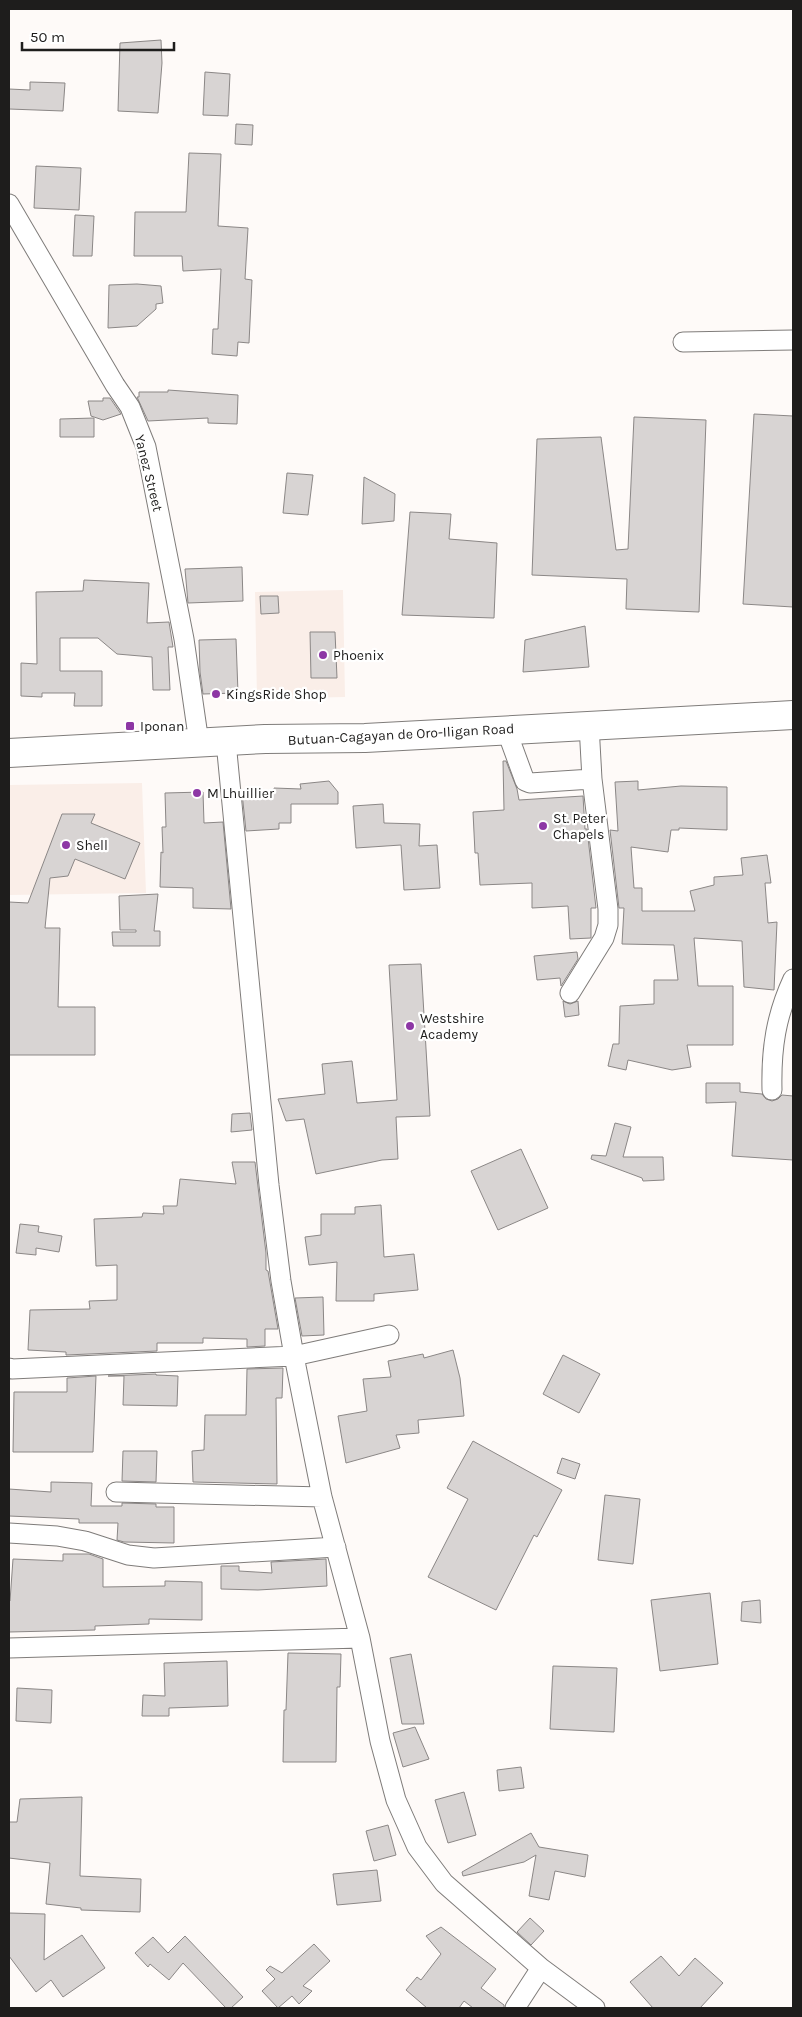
<svg xmlns="http://www.w3.org/2000/svg" width="802" height="2017" font-family="Karla,sans-serif">
<style>
.built{fill:#faeee8}
.building{fill:#d8d4d3;stroke:#8b8786}
.lines{fill:none;stroke-linecap:round;stroke-linejoin:round}
.minor-casing{stroke:#7f7c7a;stroke-width:21}
.trunk-casing{stroke:#7f7c7a;stroke-width:30}
.minor{stroke:#fff;stroke-width:19}
.trunk{stroke:#fff;stroke-width:28}
.poi-dot{fill:#8d37a5;stroke:#fff;stroke-width:2}
.labels{text-anchor:middle;stroke-width:4.5;stroke-linejoin:round;paint-order:stroke}
.street-label{font-size:14px;fill:#1e1d1c;stroke:#fff}
.poi-label{font-size:14px;fill:#1e1d1c;stroke:#fff;text-anchor:start}
</style>
<rect width="100%" height="100%" fill="#fefaf8"/>
<path class="built" d="M 343,590 L 345,697 L 257,699 L 255,592 Z
M 142,783 L 146,893 L 9,895 L 9,785 Z"/>
<path class="building" d="M 161,40 L 162,63 L 158,113 L 118,111 L 120,43 Z
M 205,72 L 230,74 L 228,116 L 203,115 Z
M 30,82 L 65,83 L 63,111 L 9,109 L 9,89 L 30,90 Z
M 236,124 L 253,125 L 252,145 L 235,144 Z
M 189,153 L 221,154 L 218,226 L 248,228 L 245,279 L 252,280 L 249,343 L 238,342 L 237,356 L 212,354 L 213,329 L 218,329 L 221,269 L 183,271 L 182,256 L 134,256 L 135,212 L 186,212 Z
M 36,166 L 81,168 L 79,210 L 34,208 Z
M 75,215 L 94,216 L 92,256 L 73,256 Z
M 137,284 L 161,286 L 163,303 L 156,304 L 156,309 L 137,326 L 108,328 L 109,285 Z
M 168,390 L 238,395 L 237,424 L 208,423 L 208,418 L 148,421 L 137,397 L 139,397 L 139,392 L 168,392 Z
M 103,398 L 110,398 L 121,414 L 103,420 L 91,416 L 88,401 L 103,401 Z
M 754,414 L 793,416 L 793,607 L 743,604 Z
M 634,417 L 706,420 L 699,612 L 626,609 L 627,579 L 532,575 L 537,439 L 601,437 L 616,550 L 628,549 Z
M 94,418 L 94,437 L 60,437 L 60,419 Z
M 287,473 L 313,475 L 308,515 L 283,513 Z
M 364,477 L 395,494 L 394,521 L 362,524 Z
M 410,512 L 451,514 L 449,539 L 497,543 L 494,618 L 402,615 Z
M 242,567 L 243,601 L 188,603 L 185,569 Z
M 84,580 L 149,583 L 147,623 L 169,622 L 173,647 L 168,647 L 170,690 L 153,690 L 152,657 L 117,654 L 98,638 L 60,638 L 60,671 L 102,671 L 102,706 L 74,706 L 75,693 L 42,693 L 42,697 L 21,696 L 21,663 L 37,664 L 36,592 L 83,591 Z
M 260,596 L 278,596 L 279,613 L 261,614 Z
M 585,626 L 589,667 L 523,672 L 525,640 Z
M 310,632 L 335,632 L 337,678 L 311,678 Z
M 236,639 L 238,693 L 203,694 L 200,672 L 199,640 Z
M 503,761 L 506,761 L 517,789 L 519,800 L 583,796 L 585,829 L 587,829 L 596,908 L 591,908 L 591,938 L 570,939 L 568,906 L 532,908 L 532,883 L 480,885 L 478,853 L 475,853 L 473,812 L 504,810 Z
M 329,781 L 338,792 L 338,804 L 291,804 L 291,823 L 279,823 L 279,829 L 246,831 L 242,793 L 274,791 L 274,788 L 301,789 L 300,784 Z
M 638,781 L 638,790 L 681,786 L 727,787 L 727,830 L 679,828 L 679,830 L 671,830 L 668,852 L 631,847 L 634,888 L 642,888 L 642,911 L 695,911 L 690,891 L 714,885 L 714,877 L 743,875 L 741,858 L 767,855 L 771,883 L 765,883 L 768,923 L 777,922 L 774,990 L 744,987 L 742,941 L 694,938 L 698,986 L 733,986 L 733,1045 L 687,1045 L 691,1067 L 672,1070 L 628,1060 L 626,1070 L 608,1066 L 613,1044 L 619,1044 L 620,1006 L 654,1004 L 654,980 L 678,980 L 674,945 L 622,944 L 624,908 L 619,908 L 610,830 L 618,831 L 615,782 Z
M 203,792 L 204,823 L 223,822 L 231,909 L 193,908 L 193,888 L 160,887 L 161,852 L 163,853 L 162,827 L 166,827 L 165,793 Z
M 383,804 L 384,823 L 420,824 L 419,846 L 437,845 L 440,888 L 404,890 L 401,845 L 356,848 L 353,806 Z
M 62,814 L 95,814 L 91,823 L 140,843 L 125,879 L 75,859 L 68,876 L 50,878 L 45,928 L 60,928 L 58,1007 L 95,1007 L 95,1055 L 9,1055 L 9,902 L 28,903 Z
M 158,894 L 154,931 L 160,931 L 160,946 L 113,946 L 112,932 L 136,932 L 136,930 L 120,930 L 119,896 Z
M 577,952 L 578,959 L 561,986 L 560,978 L 537,980 L 534,956 Z
M 421,964 L 430,1116 L 396,1117 L 398,1159 L 382,1160 L 316,1174 L 304,1119 L 286,1121 L 278,1099 L 325,1094 L 322,1064 L 352,1061 L 357,1103 L 397,1100 L 389,965 Z
M 563,1001 L 570,1004 L 578,1001 L 579,1015 L 565,1017 Z
M 706,1083 L 740,1083 L 740,1092 L 762,1094 L 766,1099 L 772,1101 L 778,1099 L 782,1095 L 793,1096 L 793,1160 L 732,1156 L 736,1102 L 706,1103 Z
M 250,1113 L 252,1130 L 231,1132 L 232,1114 Z
M 615,1123 L 631,1127 L 623,1157 L 663,1157 L 664,1180 L 643,1181 L 642,1178 L 591,1159 L 592,1155 L 606,1156 Z
M 521,1149 L 548,1208 L 498,1230 L 471,1171 Z
M 232,1162 L 255,1162 L 266,1253 L 266,1270 L 268,1271 L 278,1329 L 265,1329 L 265,1346 L 247,1347 L 247,1339 L 244,1339 L 203,1338 L 203,1343 L 157,1343 L 157,1351 L 66,1355 L 66,1352 L 28,1350 L 30,1310 L 90,1309 L 89,1301 L 117,1300 L 117,1265 L 96,1266 L 94,1219 L 142,1217 L 143,1213 L 164,1214 L 163,1206 L 177,1206 L 180,1179 L 236,1184 Z
M 381,1205 L 384,1257 L 414,1254 L 418,1290 L 374,1294 L 374,1301 L 336,1301 L 337,1262 L 309,1265 L 305,1237 L 321,1235 L 321,1214 L 355,1214 L 355,1207 Z
M 20,1224 L 39,1226 L 38,1232 L 62,1236 L 59,1252 L 36,1248 L 36,1255 L 16,1253 Z
M 323,1297 L 324,1335 L 302,1336 L 295,1298 Z
M 453,1350 L 460,1378 L 464,1416 L 418,1420 L 419,1433 L 396,1435 L 400,1448 L 346,1463 L 338,1416 L 367,1411 L 363,1379 L 391,1377 L 388,1361 L 423,1354 L 424,1358 Z
M 563,1355 L 600,1374 L 579,1413 L 543,1394 Z
M 283,1368 L 282,1398 L 276,1398 L 277,1484 L 193,1482 L 192,1451 L 204,1450 L 205,1415 L 246,1415 L 247,1369 Z
M 156,1374 L 156,1375 L 178,1376 L 177,1406 L 123,1405 L 124,1376 L 108,1376 Z
M 96,1376 L 93,1452 L 13,1452 L 14,1392 L 67,1392 L 67,1378 Z
M 473,1441 L 562,1490 L 537,1537 L 534,1535 L 496,1610 L 428,1577 L 468,1499 L 447,1488 Z
M 123,1451 L 157,1451 L 156,1482 L 122,1481 Z
M 562,1458 L 580,1464 L 575,1479 L 557,1473 Z
M 51,1482 L 92,1483 L 91,1506 L 122,1506 L 122,1503 L 156,1504 L 156,1507 L 174,1507 L 174,1543 L 124,1542 L 117,1540 L 118,1523 L 79,1523 L 79,1519 L 9,1516 L 9,1489 L 51,1492 Z
M 605,1495 L 640,1499 L 633,1564 L 598,1560 Z
M 63,1554 L 89,1554 L 103,1559 L 103,1587 L 165,1586 L 165,1581 L 202,1582 L 202,1620 L 149,1619 L 149,1624 L 95,1626 L 95,1630 L 9,1632 L 9,1601 L 10,1601 L 13,1559 L 63,1561 Z
M 326,1559 L 327,1586 L 258,1590 L 221,1589 L 221,1566 L 239,1566 L 239,1571 L 272,1573 L 271,1562 Z
M 710,1593 L 718,1664 L 660,1671 L 651,1600 Z
M 760,1600 L 761,1623 L 741,1621 L 742,1602 Z
M 288,1653 L 341,1654 L 340,1687 L 337,1687 L 336,1762 L 283,1762 L 284,1710 L 286,1710 Z
M 411,1654 L 424,1724 L 402,1724 L 390,1658 Z
M 227,1661 L 228,1706 L 169,1708 L 169,1716 L 142,1716 L 143,1695 L 165,1696 L 164,1663 Z
M 553,1666 L 617,1668 L 614,1732 L 550,1729 Z
M 17,1688 L 52,1690 L 51,1723 L 16,1721 Z
M 415,1727 L 429,1759 L 403,1767 L 393,1733 Z
M 521,1767 L 524,1788 L 499,1791 L 497,1770 Z
M 464,1792 L 476,1835 L 448,1843 L 435,1800 Z
M 82,1797 L 80,1876 L 141,1879 L 140,1912 L 81,1910 L 81,1908 L 46,1904 L 50,1863 L 9,1858 L 9,1822 L 17,1822 L 20,1799 Z
M 388,1825 L 396,1855 L 374,1861 L 366,1831 Z
M 531,1833 L 539,1847 L 588,1855 L 585,1877 L 555,1871 L 549,1900 L 529,1896 L 536,1855 L 524,1862 L 463,1876 L 462,1872 Z
M 377,1870 L 381,1901 L 337,1905 L 333,1874 Z
M 9,1913 L 45,1914 L 44,1960 L 82,1935 L 105,1968 L 63,1997 L 51,1980 L 36,1992 L 9,1956 Z
M 530,1918 L 544,1931 L 531,1945 L 517,1932 Z
M 441,1927 L 496,1969 L 481,1988 L 504,2005 L 504,2008 L 473,2008 L 464,2001 L 459,2008 L 427,2008 L 406,1990 L 417,1977 L 421,1980 L 441,1954 L 426,1936 Z
M 185,1936 L 243,1997 L 231,2008 L 226,2008 L 183,1963 L 169,1980 L 150,1964 L 148,1967 L 135,1953 L 153,1937 L 168,1953 Z
M 314,1944 L 330,1961 L 303,1986 L 312,1991 L 299,2004 L 292,1996 L 278,2008 L 262,1991 L 275,1979 L 266,1970 L 270,1966 L 282,1973 Z
M 661,1956 L 679,1976 L 695,1958 L 723,1983 L 700,2008 L 653,2008 L 630,1982 Z"/>
<g class="lines">
<g class="minor-casing">
<path id="minor" d="M 9,204 L 115,385 L 130,407 L 146,447 L 184,639 L 199,743
M 683,342 L 793,340
M 506,729 L 525,781 L 530,783 L 592,779
M 226,742 L 269,1185 L 281,1281 L 294,1356 L 322,1497 L 360,1638 L 380,1741 L 396,1800 L 417,1847 L 444,1883 L 541,1968 L 595,2008
M 570,993 L 604,938 L 608,925 L 608,909 L 592,779 L 589,725
M 772,1090 C 771,1048 776,1016 793,979
M 9,1368 L 12,1369 L 294,1356 L 389,1335
M 116,1492 L 322,1497
M 9,1533 L 57,1536 L 85,1541 L 128,1555 L 154,1558 L 336,1547
M 9,1648 L 360,1638
M 515,2008 L 541,1968"/>
</g>
<g class="trunk-casing">
<path id="trunk" d="M 9,753 L 265,739 L 365,738 L 793,715"/>
</g>
<use href="#minor" class="minor"/>
<use href="#trunk" class="trunk"/>
</g>
<g class="poi-dot">
<circle cx="323" cy="655" r="5"/>
<circle cx="216" cy="694" r="5"/>
<rect x="125" y="721" width="10" height="10" rx="2.5"/>
<circle cx="197" cy="793" r="5"/>
<circle cx="543" cy="826" r="5"/>
<circle cx="66" cy="845" r="5"/>
<circle cx="410" cy="1026" r="5"/>
</g>
<g class="labels">
<g class="street-label">
<text transform="translate(149 473) rotate(76)" y="5">Yanez Street</text>
<text transform="translate(401 734) rotate(-3)" y="5">Butuan-Cagayan de Oro-Iligan Road</text>
</g>
<g class="poi-label">
<text x="333" y="660">Phoenix</text>
<text x="226" y="699">KingsRide Shop</text>
<text x="140" y="731">Iponan</text>
<text x="207" y="798">M Lhuillier</text>
<text x="553" y="823">St. Peter<tspan x="553" dy="16">Chapels</tspan></text>
<text x="76" y="850">Shell</text>
<text x="420" y="1023">Westshire<tspan x="420" dy="16">Academy</tspan></text>
</g>
</g>
<rect width="802" height="2017" fill="none" stroke="#1e1d1c" stroke-width="20"/>
<path d="M22 42v8h152v-8" fill="none" stroke="#1e1d1c" stroke-width="2.5"/>
<text x="30" y="42" font-size="15" fill="#1e1d1c" stroke="#ffffff" stroke-width="4" paint-order="stroke">50 m</text>
</svg>
